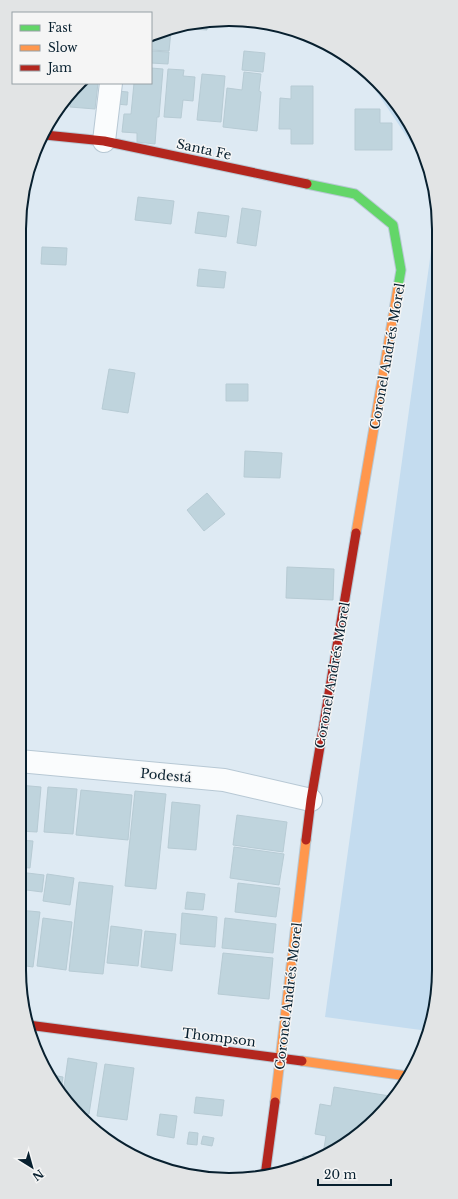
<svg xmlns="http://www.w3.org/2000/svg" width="458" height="1199" font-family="'Libre Baskerville',serif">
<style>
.park{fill:#c4dcef}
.building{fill:#bfd4dd;stroke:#b7cbd4}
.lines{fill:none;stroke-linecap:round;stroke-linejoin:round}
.street-casing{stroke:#b7c8d4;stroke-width:24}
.fast-casing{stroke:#b7c8d4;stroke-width:11}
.slow-casing{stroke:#b7c8d4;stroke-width:11}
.jam-casing{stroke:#b7c8d4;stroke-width:11}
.street{stroke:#fafcfd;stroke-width:22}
.fast{stroke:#63d668;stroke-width:9}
.slow{stroke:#ff974d;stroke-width:9}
.jam{stroke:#b3261e;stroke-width:9}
.labels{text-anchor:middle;stroke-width:3;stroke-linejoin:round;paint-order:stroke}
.street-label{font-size:13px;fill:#08202f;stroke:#f5f5f5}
.rim{fill:none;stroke:#08202f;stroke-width:2}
</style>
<rect width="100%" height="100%" fill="#deeaf3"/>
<path class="park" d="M 362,70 L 387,90 L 417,136 L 426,165 Z
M 437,208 L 439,970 L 432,1025 L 428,1031 L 325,1017 Z"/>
<path class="building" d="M 202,21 L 207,21 L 207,30 L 181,28 Z
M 250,24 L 284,26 L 289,29 L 250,25 Z
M 171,31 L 169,51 L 151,50 L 151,38 Z
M 151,51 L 169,52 L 168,64 L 151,63 Z
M 244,51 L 265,53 L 263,72 L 242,70 Z
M 151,68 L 163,69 L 159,117 L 157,117 L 155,144 L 137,142 L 137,133 L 122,132 L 124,114 L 131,114 L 134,83 L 151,83 Z
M 168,69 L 184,70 L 183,76 L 195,77 L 193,101 L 183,100 L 181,118 L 164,117 Z
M 244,72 L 261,74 L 259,91 L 261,92 L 257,131 L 223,127 L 227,88 L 242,90 Z
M 202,74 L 225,76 L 221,122 L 197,120 Z
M 83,83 L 98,83 L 95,109 L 70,107 L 72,93 Z
M 291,86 L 313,86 L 313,144 L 291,144 L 291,129 L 279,129 L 280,98 L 291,99 Z
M 117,91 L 128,92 L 127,105 L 116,104 Z
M 355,109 L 380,109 L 380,123 L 392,123 L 392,150 L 355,150 Z
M 138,197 L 174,201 L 171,224 L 135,220 Z
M 242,208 L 261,211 L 256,246 L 237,243 Z
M 198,212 L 229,216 L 226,237 L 195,233 Z
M 42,247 L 67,248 L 66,265 L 41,264 Z
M 199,269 L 226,272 L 224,288 L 197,286 Z
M 109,369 L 135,373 L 128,413 L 102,409 Z
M 226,384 L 248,384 L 248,401 L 226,401 Z
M 245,451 L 282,453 L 280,478 L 244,477 Z
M 207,493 L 225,514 L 204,531 L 187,510 Z
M 287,567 L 334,569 L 333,600 L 286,598 Z
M 19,785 L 41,787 L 37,832 L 19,831 Z
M 48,787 L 77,789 L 73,834 L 44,832 Z
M 81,790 L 132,795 L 128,840 L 76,835 Z
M 135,791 L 166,794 L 156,889 L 125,886 Z
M 172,802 L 200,805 L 196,850 L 168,848 Z
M 237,815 L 287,822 L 283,852 L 233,845 Z
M 19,840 L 33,841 L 30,868 L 19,867 Z
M 234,847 L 284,854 L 279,885 L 230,878 Z
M 19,872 L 44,875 L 42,892 L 19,889 Z
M 47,874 L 74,878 L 70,905 L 43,901 Z
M 79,882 L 113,886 L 103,974 L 69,971 Z
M 238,883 L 280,888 L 276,917 L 235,912 Z
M 187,892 L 205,894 L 203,910 L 185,909 Z
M 19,910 L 40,912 L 33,967 L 19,965 Z
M 182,913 L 217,917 L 215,947 L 180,944 Z
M 43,918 L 72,922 L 66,970 L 37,966 Z
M 225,918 L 276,924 L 273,953 L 222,948 Z
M 111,926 L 142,930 L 138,966 L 107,963 Z
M 145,931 L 176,934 L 172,971 L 141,967 Z
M 223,953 L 273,958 L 269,999 L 218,994 Z
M 68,1058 L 97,1063 L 89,1114 L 76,1113 L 71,1108 L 63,1094 Z
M 105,1064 L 134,1068 L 127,1120 L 97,1116 Z
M 52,1075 L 63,1077 L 61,1091 Z
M 334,1087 L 396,1097 L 345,1145 L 323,1154 L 326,1136 L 315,1134 L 320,1104 L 331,1106 Z
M 196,1097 L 224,1100 L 222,1116 L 194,1113 Z
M 160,1114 L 177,1116 L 174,1138 L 157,1135 Z
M 189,1132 L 198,1133 L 197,1145 L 187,1144 Z
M 203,1136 L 214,1138 L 212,1146 L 201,1144 Z
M 303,1156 L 314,1158 L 302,1163 Z"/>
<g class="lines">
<g class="street-casing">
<path id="street" d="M 104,141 L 111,83
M 19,761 L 224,780 L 311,800"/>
</g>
<g class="fast-casing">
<path id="fast" d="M 307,184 L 355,194 L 393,225 L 401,270 L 398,287"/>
</g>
<g class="slow-casing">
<path id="slow" d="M 356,533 L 398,287
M 302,1061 L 407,1076
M 275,1102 L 306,840"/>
</g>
<g class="jam-casing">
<path id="jam" d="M 45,135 L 104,141 L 307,184
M 306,840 L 311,800 L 356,533
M 28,1025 L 302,1061
M 265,1176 L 275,1102"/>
</g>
<use href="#street" class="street"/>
<use href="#fast" class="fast"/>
<use href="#slow" class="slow"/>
<use href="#jam" class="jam"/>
</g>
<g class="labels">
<g class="street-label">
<text transform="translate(204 149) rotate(12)" y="5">Santa Fe</text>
<text transform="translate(387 356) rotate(-80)" y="5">Coronel Andrés Morel</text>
<text transform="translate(332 675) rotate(-80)" y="5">Coronel Andrés Morel</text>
<text transform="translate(166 775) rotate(5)" y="5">Podestá</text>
<text transform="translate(288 996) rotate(-83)" y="5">Coronel Andrés Morel</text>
<text transform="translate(219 1037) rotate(7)" y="5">Thompson</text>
</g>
</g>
<path d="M0 0H458V1199H0ZM229 26H229A203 203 0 0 1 432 229V970A203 203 0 0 1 229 1173H229A203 203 0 0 1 26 970V229A203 203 0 0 1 229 26Z" fill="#e2e4e5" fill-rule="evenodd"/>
<path class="rim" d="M229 26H229A203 203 0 0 1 432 229V970A203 203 0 0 1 229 1173H229A203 203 0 0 1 26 970V229A203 203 0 0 1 229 26Z"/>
<rect x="12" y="12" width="140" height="72" fill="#f5f5f5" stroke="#96a0a6"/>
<rect x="20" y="25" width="20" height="6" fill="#63d668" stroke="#96a0a6"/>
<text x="48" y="32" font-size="12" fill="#08202f">Fast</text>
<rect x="20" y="45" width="20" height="6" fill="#ff974d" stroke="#96a0a6"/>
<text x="48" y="52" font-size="12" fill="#08202f">Slow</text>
<rect x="20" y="65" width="20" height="6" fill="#b3261e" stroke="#96a0a6"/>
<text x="48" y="72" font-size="12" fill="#08202f">Jam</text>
<g transform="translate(32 1167) rotate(143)" stroke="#f5f5f5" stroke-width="3" paint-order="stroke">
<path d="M0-3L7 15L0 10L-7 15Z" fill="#08202f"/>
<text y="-6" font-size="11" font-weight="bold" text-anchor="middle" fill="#08202f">N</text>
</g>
<path d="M318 1179v6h73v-6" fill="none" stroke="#08202f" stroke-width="2"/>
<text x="324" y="1179" font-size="12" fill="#08202f" stroke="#f5f5f5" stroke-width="3" paint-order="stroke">20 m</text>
</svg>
